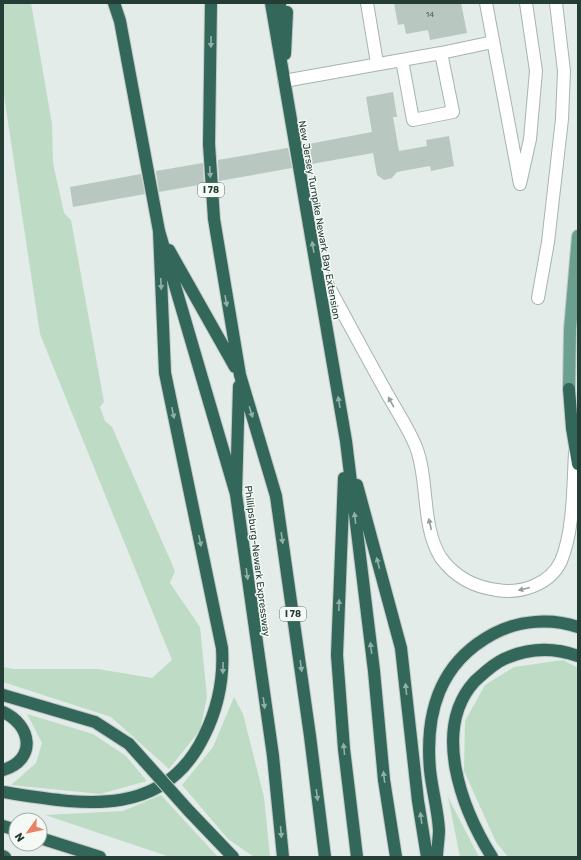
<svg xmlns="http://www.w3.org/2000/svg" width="581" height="860" font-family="Rubik,sans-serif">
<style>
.green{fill:#bedcc5}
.building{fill:#b9c7c1}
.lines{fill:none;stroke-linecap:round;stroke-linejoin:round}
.minor-casing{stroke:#a6b4af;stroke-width:14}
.major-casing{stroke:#c2c9c6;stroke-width:14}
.highway-casing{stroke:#c2c9c6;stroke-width:14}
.minor{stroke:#fff;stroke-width:12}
.major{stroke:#6b9f90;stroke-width:12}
.highway{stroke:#32675a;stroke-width:12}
.highway-bridge-casing{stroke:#c2c9c6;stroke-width:14;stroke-linecap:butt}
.highway-bridge{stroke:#32675a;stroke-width:12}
.oneway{fill:#93b0a8}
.oneway2{fill:#929e9a}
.labels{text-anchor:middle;stroke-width:3;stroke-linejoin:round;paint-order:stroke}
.number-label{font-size:8px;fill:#496058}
.shield{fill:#f4f9f6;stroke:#62756f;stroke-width:1}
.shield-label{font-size:9px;font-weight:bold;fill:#243d35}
.street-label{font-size:10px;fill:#243d35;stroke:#f4f9f6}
</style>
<rect width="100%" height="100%" fill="#e3ece8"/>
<path class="green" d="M 3,3 L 31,3 L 52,124 L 53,163 L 64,213 L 71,220 L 104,402 L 100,407 L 105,421 L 112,427 L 175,571 L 170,583 L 200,627 L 207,697 L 200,730 L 169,769 L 111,717 L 3,682 L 3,667 L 13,669 L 98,669 L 152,678 L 172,660 L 40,334 L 3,89 Z
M 563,660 L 578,668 L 578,857 L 508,857 L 496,842 L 464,771 L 465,721 L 485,685 L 514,667 Z
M 234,697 L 243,714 L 264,797 L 270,857 L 254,857 L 228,839 L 182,785 L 213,747 Z
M 27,714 L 93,734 L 126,756 L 147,781 L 100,794 L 11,785 L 36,763 L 42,743 Z
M 161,795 L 218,857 L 170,857 L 45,815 L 123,811 Z
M 448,797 L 479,857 L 460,857 Z"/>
<path class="building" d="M 394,3 L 461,3 L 467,33 L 430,40 L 428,30 L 406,34 L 404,24 L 398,25 Z
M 393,92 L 397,117 L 393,117 L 399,151 L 427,146 L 426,140 L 449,136 L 454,166 L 431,171 L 430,166 L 397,172 L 392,178 L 384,180 L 377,175 L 373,153 L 306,165 L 303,145 L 372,132 L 366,97 Z
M 287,148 L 288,148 L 292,168 L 219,181 L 218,160 Z
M 203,163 L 204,184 L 159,192 L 156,171 Z
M 141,174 L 145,194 L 73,207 L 70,187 Z"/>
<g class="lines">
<g class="minor-casing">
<path id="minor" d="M 367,3 L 377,63
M 486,3 L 520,184 L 530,139 L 536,71 L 526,3
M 402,60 L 413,120 L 453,112 L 441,53
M 284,81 L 441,53 L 493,42
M 316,264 C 339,305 361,347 384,388 C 394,407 408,427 416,447 C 429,480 421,527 441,558 C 455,577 474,587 497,590 C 520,594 550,585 561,561 C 574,530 573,486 575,453
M 538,298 L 548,242 L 562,119 L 564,71 L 556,3"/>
</g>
<g class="major-casing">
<path id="major" d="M 569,389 L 570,329 L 578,236"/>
</g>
<g class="highway-casing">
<path id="highway" d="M 114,3 L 120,21 L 159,231 L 236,494
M 211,3 L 209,144 L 214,219 L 240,375 L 276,496 L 310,736 L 325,857
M 271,3 L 346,441 L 374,671 L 384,780 L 396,857
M 280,3 L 281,22
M 285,54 L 287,12
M 169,250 L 235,367
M 239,386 L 236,494 L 273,756 L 283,857
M 569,389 L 572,428 L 578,464
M 344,478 L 337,655 L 344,749 L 357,857
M 357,485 L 401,648 L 418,801 L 427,857
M 3,695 L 95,722 L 129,744
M 3,712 C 32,725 37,760 3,770
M 3,792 C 80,804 163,821 204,736 C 218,708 224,679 222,648 L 165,373 L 159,231
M 189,811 L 233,857
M 3,826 L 16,830
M 40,838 L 100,857
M 3,856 L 5,857
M 437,857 C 437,848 439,839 439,830 C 438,810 432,790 430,770 C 425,713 439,663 493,634 C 519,620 551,618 578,627
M 492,857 C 462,809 431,729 475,681 C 484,673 493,664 504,659 C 528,648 553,647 578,656"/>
</g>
<use href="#minor" class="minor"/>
<use href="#major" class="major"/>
<use href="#highway" class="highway"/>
<g class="highway-bridge-casing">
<path id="highway-bridge" d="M 129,744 L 189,811"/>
</g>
<use href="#highway-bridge" class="highway-bridge"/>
</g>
<defs><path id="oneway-solid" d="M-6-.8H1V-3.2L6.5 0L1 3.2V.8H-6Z"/></defs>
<g class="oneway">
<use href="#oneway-solid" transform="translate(211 42) rotate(91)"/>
<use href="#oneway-solid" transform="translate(210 172) rotate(87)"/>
<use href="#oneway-solid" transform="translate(313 247) rotate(-100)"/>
<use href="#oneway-solid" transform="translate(161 284) rotate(87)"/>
<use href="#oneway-solid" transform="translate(226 301) rotate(80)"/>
<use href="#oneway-solid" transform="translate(339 402) rotate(-100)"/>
<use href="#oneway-solid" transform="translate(251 412) rotate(73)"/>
<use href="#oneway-solid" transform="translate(173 413) rotate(78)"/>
<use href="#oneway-solid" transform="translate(355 518) rotate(-97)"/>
<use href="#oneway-solid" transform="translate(282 538) rotate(82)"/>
<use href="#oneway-solid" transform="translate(200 541) rotate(78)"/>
<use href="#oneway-solid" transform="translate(378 563) rotate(-105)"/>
<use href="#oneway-solid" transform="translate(247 574) rotate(82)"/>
<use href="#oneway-solid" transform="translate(339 605) rotate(-88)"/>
<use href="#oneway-solid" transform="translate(371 648) rotate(-97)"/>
<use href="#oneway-solid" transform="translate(301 666) rotate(82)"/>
<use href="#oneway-solid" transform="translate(223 668) rotate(91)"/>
<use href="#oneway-solid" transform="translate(406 689) rotate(-96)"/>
<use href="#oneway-solid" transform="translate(264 703) rotate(82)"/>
<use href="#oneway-solid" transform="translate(344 749) rotate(-96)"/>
<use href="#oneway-solid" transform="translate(384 777) rotate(-97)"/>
<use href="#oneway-solid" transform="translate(317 795) rotate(83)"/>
<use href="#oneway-solid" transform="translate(421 818) rotate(-98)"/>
<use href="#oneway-solid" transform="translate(281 832) rotate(85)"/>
</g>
<g class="oneway2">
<use href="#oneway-solid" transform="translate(391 402) rotate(-119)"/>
<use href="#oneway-solid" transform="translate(430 524) rotate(-103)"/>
<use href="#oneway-solid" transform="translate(524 589) rotate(166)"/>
</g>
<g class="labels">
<g class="number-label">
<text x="430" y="17">14</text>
</g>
<g class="shield">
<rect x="198" y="183" width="26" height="14" rx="3"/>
<rect x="280" y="607" width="26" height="14" rx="3"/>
</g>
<g class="shield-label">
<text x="211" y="193">I 78</text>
<text x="293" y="617">I 78</text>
</g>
<g class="street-label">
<text transform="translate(320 220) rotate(80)" y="4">New Jersey Turnpike Newark Bay Extension</text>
<text transform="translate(258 561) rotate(83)" y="4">Phillipsburg-Newark Expressway</text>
</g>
</g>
<rect width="581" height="860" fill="none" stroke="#243d35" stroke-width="8"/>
<g transform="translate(28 832) rotate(237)"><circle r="19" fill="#f4f9f6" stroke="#a1aea9"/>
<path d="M0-3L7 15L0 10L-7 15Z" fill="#e98165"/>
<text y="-6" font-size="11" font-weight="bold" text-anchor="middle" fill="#243d35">N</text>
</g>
</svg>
